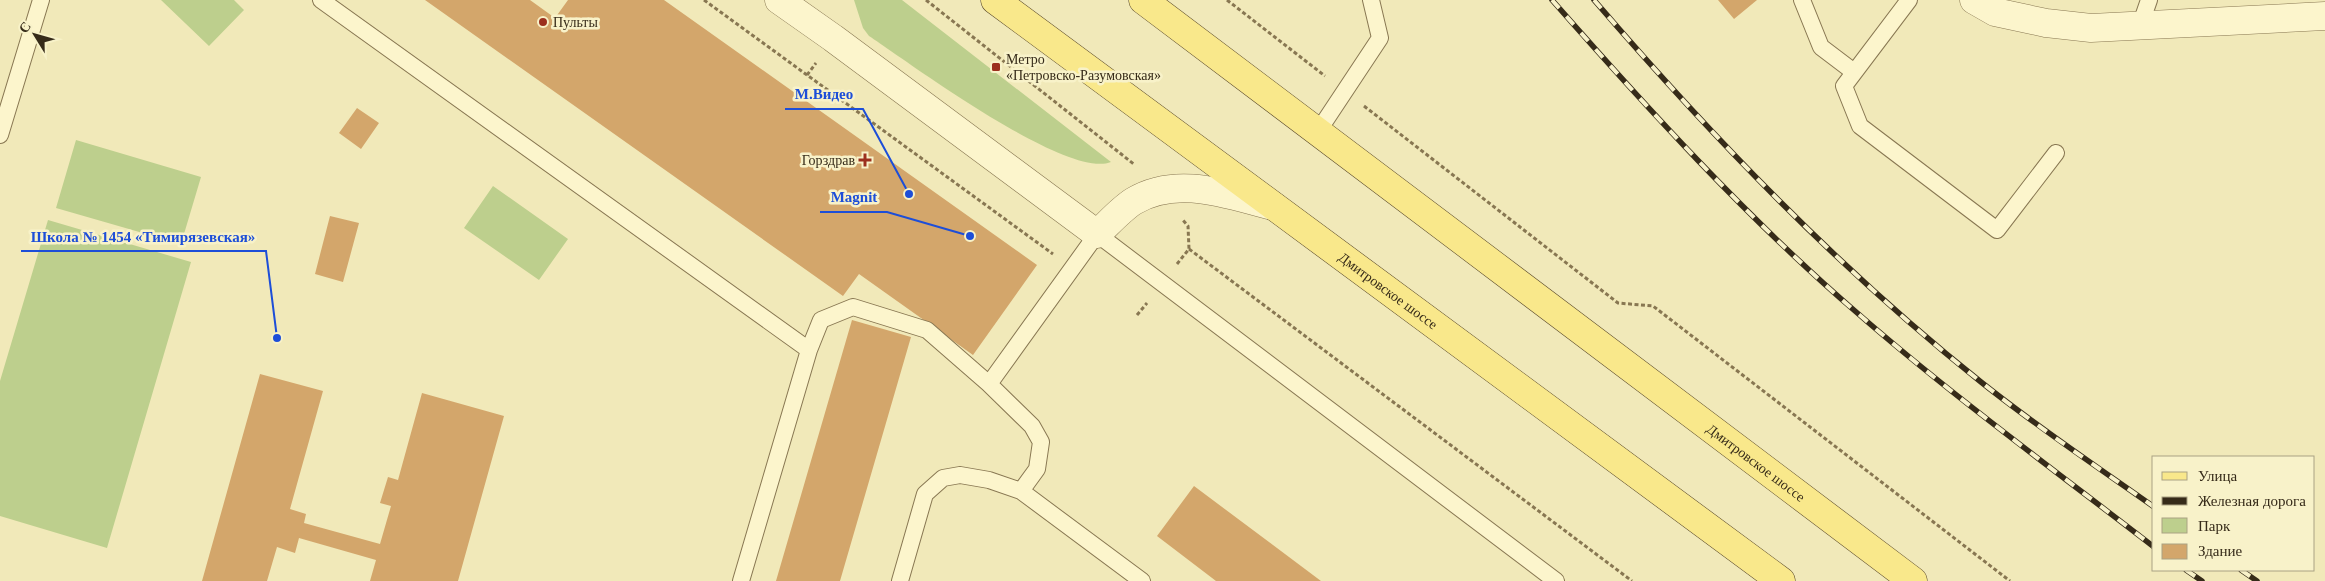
<svg xmlns="http://www.w3.org/2000/svg" width="2325" height="581" font-family="'Times New Roman',serif">
<style>
.green{fill:#bdcf8d}
.building{fill:#d3a66b}
.lines{fill:none;stroke-linecap:round;stroke-linejoin:round}
.service-casing{stroke:#887752;stroke-width:18}
.minor-casing{stroke:#887752;stroke-width:29}
.tertiary-casing{stroke:#887752;stroke-width:29}
.primary-casing{stroke:#554428;stroke-width:29}
.path{stroke:#887752;stroke-width:3;stroke-dasharray:4 2.5;stroke-linecap:butt}
.service{stroke:#fcf5cc;stroke-width:16}
.minor{stroke:#fcf5cc;stroke-width:28}
.tertiary{stroke:#fcf5cc;stroke-width:28}
.primary{stroke:#f9e88b;stroke-width:28}
.rail-casing{stroke:#362b19;stroke-width:5.5}
.rail{stroke:#f8f2c9;stroke-width:4;stroke-dasharray:11;stroke-linecap:butt}
.poi-dot{fill:#9c301e;stroke:#f8f2c9;stroke-width:2}
.labels{text-anchor:middle;stroke-width:5;stroke-linejoin:round;paint-order:stroke}
.poi-label{font-size:14px;fill:#362b19;stroke:#f8f2c9;text-anchor:start}
.street-label{font-size:14px;fill:#362b19;stroke:#f8f2c9}
.leader{fill:none;stroke:#1d4ed8;stroke-width:2}
.callout-dot{fill:#1d4ed8;stroke:#f8f2c9;stroke-width:2}
.callout-label{font-size:15px;text-anchor:middle;font-weight:bold;fill:#1d4ed8;stroke:#f8f2c9;stroke-width:5;stroke-linejoin:round;paint-order:stroke}
</style>
<rect width="100%" height="100%" fill="#f1e9b9"/>
<path class="green" d="M 161,0 L 234,0 L 244,10 L 209,46 Z
M 854,0 L 902,0 L 1111,162 C 1067,180 910,63 869,36 L 863,28 Z
M 76,140 L 201,177 L 181,244 L 56,208 Z
M 493,186 L 568,239 L 539,280 L 464,228 Z
M 48,220 L 191,262 L 107,548 L 0,516 L 0,381 Z"/>
<path class="building" d="M 425,0 L 530,0 L 555,18 L 568,0 L 664,0 L 1037,265 L 973,355 L 859,274 L 843,296 Z
M 1718,0 L 1757,0 L 1734,19 Z
M 357,108 L 379,123 L 361,149 L 339,133 Z
M 330,216 L 359,223 L 343,282 L 315,274 Z
M 852,320 L 911,337 L 840,581 L 776,581 Z
M 260,374 L 323,391 L 290,509 L 306,514 L 304,523 L 380,544 L 391,506 L 380,503 L 388,477 L 398,480 L 422,393 L 504,416 L 458,581 L 370,581 L 376,560 L 299,538 L 295,553 L 277,547 L 267,581 L 202,581 Z
M 1194,486 L 1321,581 L 1216,581 L 1157,536 Z"/>
<g class="lines">
<g class="service-casing">
<path id="service" d="M 321,0 L 809,350 L 741,581
M 1802,0 L 1821,47 L 1854,72
M 1909,0 L 1844,86 L 1860,126 L 1997,230 L 2056,153
M 2140,26 L 2149,0
M 1317,133 L 1380,38 L 1371,0
M 0,135 L 41,0
M 809,350 L 821,320 L 853,307 L 927,330 L 989,384
M 1021,491 L 1037,469 L 1041,442 L 1032,426 L 989,384 L 1097,234 L 1556,581
M 900,581 L 925,494 L 943,478 L 960,475 L 989,480 L 1021,491 L 1142,581"/>
</g>
<g class="minor-casing">
<path id="minor" d="M 779,0 L 833,38 L 1097,234 C 1108,224 1121,209 1134,201 C 1178,175 1228,195 1273,206"/>
</g>
<g class="tertiary-casing">
<path id="tertiary" d="M 1974,0 L 1995,12 L 2046,23 L 2091,28 L 2325,16"/>
</g>
<g class="primary-casing">
<g id="primary">
<path id="s1" d="M 995,0 L 1781,581"/>
<path id="s2" d="M 1143,0 L 1913,581"/>
</g>
</g>
<path class="path" d="M 704,0 L 1053,254
M 926,0 L 1135,165
M 1227,0 L 1325,76
M 807,75 L 816,63
M 1364,106 L 1618,303 L 1653,306 L 2010,581
M 1189,249 L 1632,581
M 1177,264 L 1189,249 L 1188,226 L 1182,219
M 1137,315 L 1147,303"/>
<use href="#service" class="service"/>
<use href="#minor" class="minor"/>
<use href="#tertiary" class="tertiary"/>
<use href="#primary" class="primary"/>
<g class="rail-casing">
<path id="rail" d="M 1552,0 C 1646,107 1747,218 1855,311 C 1950,394 2053,469 2154,547
M 1594,0 C 1712,137 1839,269 1981,382 C 2036,426 2096,466 2154,507
M 2186,570 L 2202,581
M 2241,570 L 2257,581"/>
</g>
<use href="#rail" class="rail"/>
</g>
<g class="poi-dot">
<circle cx="543" cy="22" r="5"/>
<rect x="991" y="62" width="10" height="10" rx="2.5"/>
<path d="M862.5 152.5h5v5h5v5h-5v5h-5v-5h-5v-5h5z"/>
</g>
<g class="labels">
<g class="poi-label">
<text x="553" y="27">Пульты</text>
<text x="1006" y="64">Метро<tspan x="1006" dy="16">«Петровско-Разумовская»</tspan></text>
<text x="855" y="165" text-anchor="end">Горздрав</text>
</g>
<g class="street-label">
<text dy="5" stroke="none"><textPath href="#s1" startOffset="489">Дмитровское шоссе</textPath></text>
<text dy="5" stroke="none"><textPath href="#s2" startOffset="768">Дмитровское шоссе</textPath></text>
</g>
</g>
<path class="leader" d="M909 194L863 109H785M970 236L887 212H820M277 338L266 251H21"/>
<g class="callout-dot">
<circle cx="909" cy="194" r="5"/>
<circle cx="970" cy="236" r="5"/>
<circle cx="277" cy="338" r="5"/>
</g>
<g class="callout-label">
<text x="824" y="99">М.Видео</text>
<text x="854" y="202">Magnit</text>
<text x="143" y="242">Школа № 1454 «Тимирязевская»</text>
</g>
<rect x="2152" y="456" width="162" height="115" fill="#f8f2c9" stroke="#aaa283"/>
<rect x="2162" y="472" width="25" height="8" fill="#f9e88b" stroke="#aaa283"/>
<text x="2198" y="481" font-size="15" fill="#362b19">Улица</text>
<rect x="2162" y="497" width="25" height="8" fill="#362b19" stroke="#aaa283"/>
<text x="2198" y="506" font-size="15" fill="#362b19">Железная дорога</text>
<rect x="2162" y="518" width="25" height="15" fill="#bdcf8d" stroke="#aaa283"/>
<text x="2198" y="531" font-size="15" fill="#362b19">Парк</text>
<rect x="2162" y="544" width="25" height="15" fill="#d3a66b" stroke="#aaa283"/>
<text x="2198" y="556" font-size="15" fill="#362b19">Здание</text>
<g transform="translate(35 35) rotate(307)" stroke="#f8f2c9" stroke-width="4" paint-order="stroke">
<path d="M0-4L9 19L0 12L-9 19Z" fill="#362b19"/>
<text y="-8" font-size="14" font-weight="bold" text-anchor="middle" fill="#362b19">С</text>
</g>
</svg>
